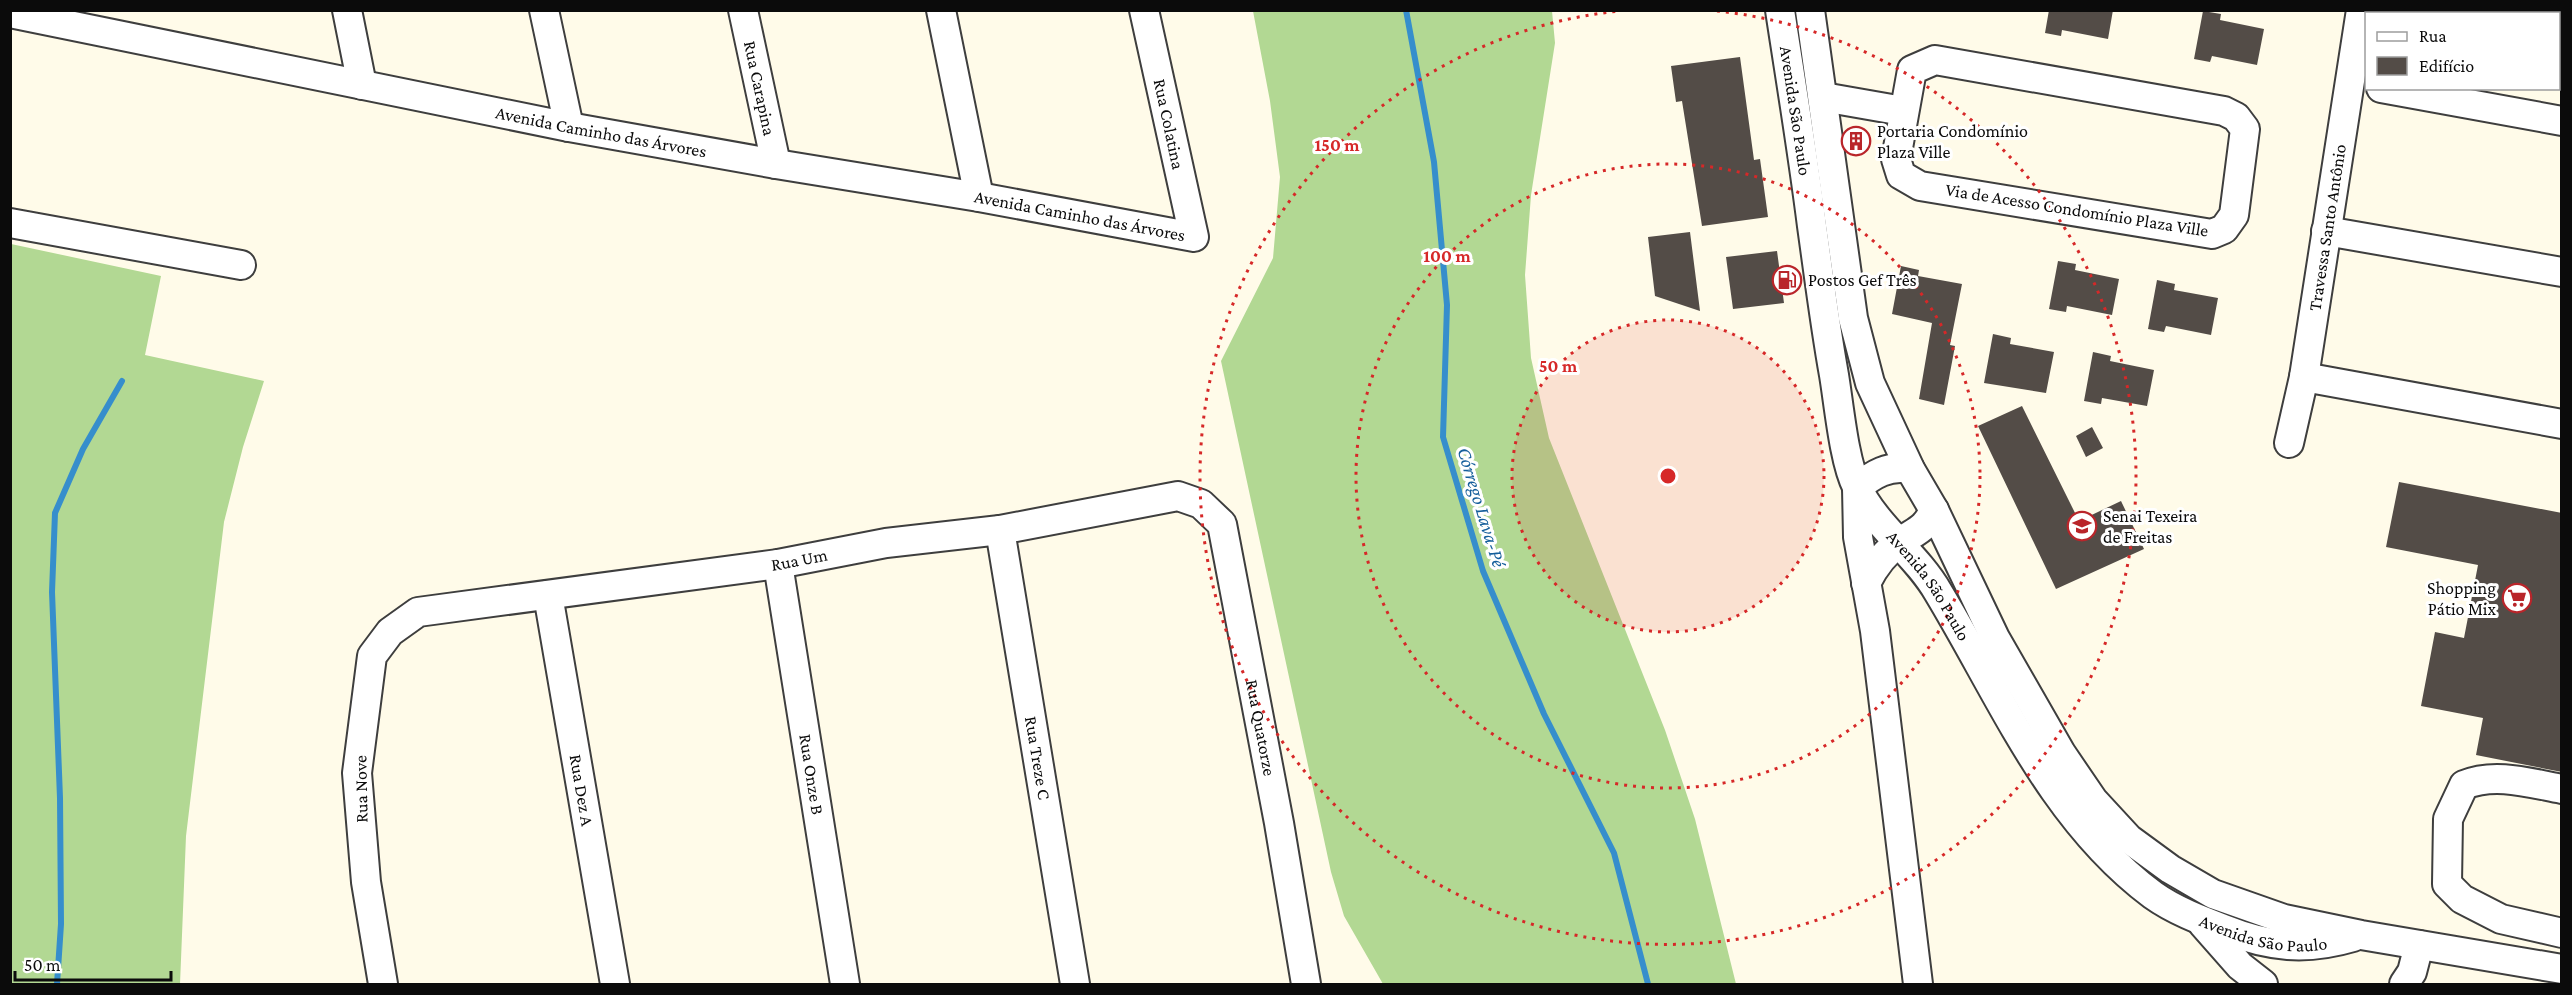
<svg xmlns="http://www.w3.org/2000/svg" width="2572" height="995" font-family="'Crimson Pro',serif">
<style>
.forest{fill:#b2d893}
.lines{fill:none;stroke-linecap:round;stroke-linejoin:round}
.stream{stroke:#368ecc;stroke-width:6}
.building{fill:#534c47}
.minor-casing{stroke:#3e3e3e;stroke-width:32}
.minor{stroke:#fff;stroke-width:28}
.ring{fill:none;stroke:#d62828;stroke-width:3;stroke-dasharray:3 6}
.labels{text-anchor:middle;stroke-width:6;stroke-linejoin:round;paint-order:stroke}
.street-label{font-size:18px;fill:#0b0b0b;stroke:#fff}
.poi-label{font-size:18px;fill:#0b0b0b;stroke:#fff;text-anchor:start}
.water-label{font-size:20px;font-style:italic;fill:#165f9b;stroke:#fff}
.centre{fill:#d62828;stroke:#fff;stroke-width:3}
.ring-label{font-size:18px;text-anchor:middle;font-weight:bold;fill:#d62828;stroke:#fff;stroke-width:6;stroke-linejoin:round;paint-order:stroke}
</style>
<rect width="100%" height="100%" fill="#fffbe9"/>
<path class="forest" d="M 1253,11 L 1552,11 L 1555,43 L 1531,195 L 1525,275 L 1531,358 L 1549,438 L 1665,730 L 1695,819 L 1736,984 L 1383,984 L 1344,916 L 1331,872 L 1221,361 L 1273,258 L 1280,177 L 1270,101 Z
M 11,244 L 161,276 L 145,355 L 264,381 L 243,447 L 224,522 L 186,836 L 180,984 L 11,984 Z"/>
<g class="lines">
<path class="stream" d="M 1406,10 L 1434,162 L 1447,305 L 1443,437 L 1483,571 L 1544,714 L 1614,853 L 1648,984
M 57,984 L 61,924 L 60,798 L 52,592 L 55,513 L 83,449 L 122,381"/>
</g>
<path class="building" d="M 2049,10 L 2113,10 L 2108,39 L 2062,30 L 2061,36 L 2045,33 Z
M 2203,11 L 2221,14 L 2220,20 L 2264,29 L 2257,65 L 2212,56 L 2210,62 L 2194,59 Z
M 1740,57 L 1754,160 L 1760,159 L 1768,217 L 1702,226 L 1682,101 L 1676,102 L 1671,66 Z
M 1690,232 L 1700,311 L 1655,296 L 1648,237 Z
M 1777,251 L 1784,303 L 1733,309 L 1726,257 Z
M 2058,261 L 2076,264 L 2075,270 L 2119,279 L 2112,315 L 2067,306 L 2066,312 L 2049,309 Z
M 1901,266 L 1919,270 L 1918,276 L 1962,284 L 1950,345 L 1955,346 L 1944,405 L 1919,399 L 1932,323 L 1892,314 Z
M 2157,280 L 2175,284 L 2174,290 L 2218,298 L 2211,335 L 2166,326 L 2164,332 L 2148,329 Z
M 1993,334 L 2011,338 L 2010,344 L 2054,352 L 2046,393 L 1984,383 Z
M 2093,352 L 2111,356 L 2110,361 L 2154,370 L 2147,406 L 2102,398 L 2101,404 L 2084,401 Z
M 2022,406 L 2079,521 L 2121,501 L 2144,549 L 2056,589 L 1978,426 Z
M 2092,427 L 2103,448 L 2086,457 L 2076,436 Z
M 2399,482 L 2562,513 L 2562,772 L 2476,755 L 2483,718 L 2421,706 L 2435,632 L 2464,638 L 2478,565 L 2386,547 Z"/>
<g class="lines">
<g class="minor-casing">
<g id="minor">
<path d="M 347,10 L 362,85"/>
<path d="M 544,10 L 569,127"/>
<path id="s1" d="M 743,10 L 776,164"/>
<path d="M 941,10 L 979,197"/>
<path id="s2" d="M 1780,10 C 1791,82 1803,154 1812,226 C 1819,276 1825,325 1834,375 C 1839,405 1844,462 1857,487 C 1876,527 1916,554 1938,592 C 2002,698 2051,819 2153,895 C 2174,910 2200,920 2224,929 C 2269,947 2306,951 2353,937"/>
<path d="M 1810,10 L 1853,318 L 1870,383 L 1910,469 L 1934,510 L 1995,638 L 2061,753 L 2093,800 L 2129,839 L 2170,869 L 2213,894 L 2284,919 L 2361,935 L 2562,969"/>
<path id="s3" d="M 10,13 L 569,127 L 776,164 L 979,197 L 1194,237 L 1144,10"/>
<path d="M 1935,60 L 2224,111 L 2236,117 L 2245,129 L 2234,215 L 2224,229 L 2212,234 L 1920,186 L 1901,175 L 1896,159 L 1912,70 Z"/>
<path d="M 2381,88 L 2562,121"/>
<path d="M 1823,97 L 1903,111"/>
<path d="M 10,223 L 241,265"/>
<path d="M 2326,231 L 2562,272"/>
<path d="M 2304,377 L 2562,424"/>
<path id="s4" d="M 2289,443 L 2304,377 L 2361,10"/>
<path d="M 1910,469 C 1889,465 1873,474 1857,488 L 1858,537 L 1875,631 L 1918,984"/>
<path id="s5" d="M 1000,530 L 1075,984"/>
<path id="s6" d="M 778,564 L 845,984"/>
<path d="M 1866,583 C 1874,567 1885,552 1900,542 C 1917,530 1925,530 1934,510"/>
<path id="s7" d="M 548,595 L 615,984"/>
<path d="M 2562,789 C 2530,783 2495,772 2464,785 L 2448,819 L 2447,884 L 2462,899 L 2501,919 L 2562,933"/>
<path d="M 2203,924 L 2240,966 L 2263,984"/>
<path id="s8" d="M 383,984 L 366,882 L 357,773 L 372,656 L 390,632 L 418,612 L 778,564 L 886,543 L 1000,530 L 1178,496 L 1201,504 L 1222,524 L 1279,823 L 1306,984"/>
<path d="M 2404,984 L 2412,972 L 2419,945"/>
</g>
</g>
<use href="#minor" class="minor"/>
</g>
<circle cx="1668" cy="476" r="156" fill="#d62828" fill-opacity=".12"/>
<g class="ring">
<circle cx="1668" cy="476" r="156"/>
<circle cx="1668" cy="476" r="312"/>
<path d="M1717 11A468 468 0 1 1 1619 11"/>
</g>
<defs>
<g id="building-ring" transform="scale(1.5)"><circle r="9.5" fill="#fff" stroke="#b9252a" stroke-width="1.5"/><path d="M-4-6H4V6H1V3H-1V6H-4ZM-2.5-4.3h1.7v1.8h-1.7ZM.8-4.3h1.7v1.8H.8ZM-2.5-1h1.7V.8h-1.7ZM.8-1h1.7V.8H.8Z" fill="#b9252a"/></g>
<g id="fuel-ring" transform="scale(1.5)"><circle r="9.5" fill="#fff" stroke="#b9252a" stroke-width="1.5"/><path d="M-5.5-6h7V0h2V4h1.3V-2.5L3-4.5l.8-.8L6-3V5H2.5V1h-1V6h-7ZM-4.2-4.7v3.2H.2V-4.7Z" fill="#b9252a"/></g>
<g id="university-ring" transform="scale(1.5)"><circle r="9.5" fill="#fff" stroke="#b9252a" stroke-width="1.5"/><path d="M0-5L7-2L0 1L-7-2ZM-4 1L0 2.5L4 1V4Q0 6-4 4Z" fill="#b9252a"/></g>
<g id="supermarket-ring" transform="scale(1.5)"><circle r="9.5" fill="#fff" stroke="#b9252a" stroke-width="1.5"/><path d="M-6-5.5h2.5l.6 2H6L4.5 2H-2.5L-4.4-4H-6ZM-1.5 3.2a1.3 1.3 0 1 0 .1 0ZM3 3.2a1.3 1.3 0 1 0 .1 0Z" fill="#b9252a"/></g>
</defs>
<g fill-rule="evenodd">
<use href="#building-ring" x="1856" y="141"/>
<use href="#fuel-ring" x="1787" y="280"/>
<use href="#university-ring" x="2082" y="526"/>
<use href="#supermarket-ring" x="2517" y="598"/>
</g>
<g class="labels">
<g class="street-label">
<text dy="6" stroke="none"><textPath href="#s1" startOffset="80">Rua Carapina</textPath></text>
<text dy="6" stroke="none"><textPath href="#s2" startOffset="102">Avenida São Paulo</textPath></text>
<text transform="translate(1169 124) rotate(78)" y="6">Rua Colatina</text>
<text dy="6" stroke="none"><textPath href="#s3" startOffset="603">Avenida Caminho das Árvores</textPath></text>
<text transform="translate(2077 210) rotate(9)" y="6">Via de Acesso Condomínio Plaza Ville</text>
<text dy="6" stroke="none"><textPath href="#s3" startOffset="1089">Avenida Caminho das Árvores</textPath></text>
<text dy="6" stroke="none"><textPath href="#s4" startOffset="219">Travessa Santo Antônio</textPath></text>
<text dy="6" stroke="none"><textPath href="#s8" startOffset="780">Rua Um</textPath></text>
<text dy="6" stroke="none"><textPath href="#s2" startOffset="606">Avenida São Paulo</textPath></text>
<text dy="6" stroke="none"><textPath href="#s8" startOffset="1425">Rua Quatorze</textPath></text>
<text dy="6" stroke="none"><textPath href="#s5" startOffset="231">Rua Treze C</textPath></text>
<text dy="6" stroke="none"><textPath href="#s6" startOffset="213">Rua Onze B</textPath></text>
<text transform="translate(361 789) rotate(-91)" y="6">Rua Nove</text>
<text dy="6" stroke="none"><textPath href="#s7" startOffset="198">Rua Dez A</textPath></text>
<text dy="6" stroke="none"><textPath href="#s2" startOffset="1110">Avenida São Paulo</textPath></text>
</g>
<g class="poi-label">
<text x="1877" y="137">Portaria Condomínio<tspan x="1877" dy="21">Plaza Ville</tspan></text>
<text x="1808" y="286">Postos Gef Três</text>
<text x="2103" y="522">Senai Texeira<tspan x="2103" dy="21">de Freitas</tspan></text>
<text x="2496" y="594" text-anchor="end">Shopping<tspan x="2496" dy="21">Pátio Mix</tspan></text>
</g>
<g class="water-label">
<text transform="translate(1482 507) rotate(73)" y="7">Córrego Lava-Pé</text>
</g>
</g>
<circle cx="1668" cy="476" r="9" class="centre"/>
<g class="ring-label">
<text x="1337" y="151">150 m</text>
<text x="1447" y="262">100 m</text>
<text x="1558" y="372">50 m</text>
</g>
<rect width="2572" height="995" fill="none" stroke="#0b0b0b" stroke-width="24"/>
<rect x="2365" y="12" width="195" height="78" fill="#ffffff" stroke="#9d9d9d" stroke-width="1.5"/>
<rect x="2377" y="32" width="30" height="9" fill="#ffffff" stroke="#9d9d9d" stroke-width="1.5"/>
<text x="2419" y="42" font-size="18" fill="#0b0b0b">Rua</text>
<rect x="2377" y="57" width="30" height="18" fill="#534c47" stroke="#9d9d9d" stroke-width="1.5"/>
<text x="2419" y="72" font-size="18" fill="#0b0b0b">Edifício</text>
<path d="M15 971v9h156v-9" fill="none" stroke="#0b0b0b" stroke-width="3"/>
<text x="24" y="971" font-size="18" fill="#0b0b0b" stroke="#ffffff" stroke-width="4.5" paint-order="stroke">50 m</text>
</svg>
